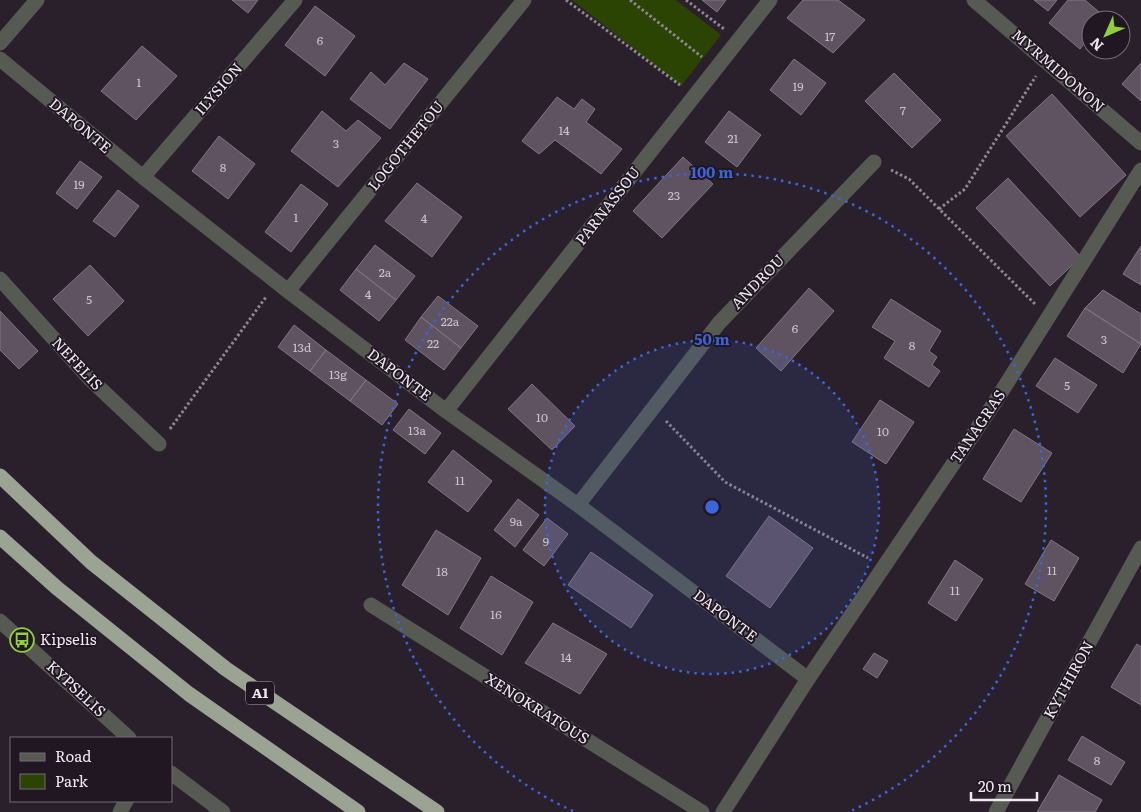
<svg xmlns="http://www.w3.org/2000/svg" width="1141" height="812" font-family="Literata,serif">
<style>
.green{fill:#2b4404}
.building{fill:#5f5361;stroke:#827685}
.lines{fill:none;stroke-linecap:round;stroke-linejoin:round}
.path{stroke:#908791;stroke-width:3;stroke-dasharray:2.5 2.5;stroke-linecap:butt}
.minor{stroke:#565a53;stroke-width:15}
.highway{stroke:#9ba493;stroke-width:15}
.ring{fill:none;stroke:#3c65dc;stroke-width:2.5;stroke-dasharray:2.5 5}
.labels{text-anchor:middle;stroke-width:4;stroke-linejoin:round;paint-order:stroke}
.number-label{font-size:12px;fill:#cbc3cc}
.shield{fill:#201723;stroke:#b1a9b2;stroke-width:1}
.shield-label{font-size:14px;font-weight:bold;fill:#efe8f0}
.street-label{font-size:15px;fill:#efe8f0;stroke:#201723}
.poi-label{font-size:15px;fill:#efe8f0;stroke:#201723;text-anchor:start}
.centre{fill:#3c65dc;stroke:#201723;stroke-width:2.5}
.ring-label{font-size:15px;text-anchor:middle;font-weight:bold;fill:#3c65dc;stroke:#201723;stroke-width:4;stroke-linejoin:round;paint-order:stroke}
</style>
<rect width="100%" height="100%" fill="#2a202c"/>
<path class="green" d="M 572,0 L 676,0 L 721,35 L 681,86 Z"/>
<path class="building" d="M 232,0 L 258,0 L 248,13 Z
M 702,0 L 726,0 L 717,12 Z
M 803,0 L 838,0 L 865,20 L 833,53 L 787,18 Z
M 1034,0 L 1057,0 L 1048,11 Z
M 1068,0 L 1085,0 L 1106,18 L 1104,20 L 1091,20 L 1091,35 L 1080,49 L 1049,23 Z
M 315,6 L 355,36 L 325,76 L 285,45 Z
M 142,46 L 177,76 L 136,120 L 101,91 Z
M 794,59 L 826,83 L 801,115 L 770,90 Z
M 404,63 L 428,79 L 390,129 L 350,99 L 371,72 L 385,85 Z
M 1141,63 L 1141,101 L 1122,84 Z
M 894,73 L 941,120 L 912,148 L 865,101 Z
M 1052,94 L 1126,175 L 1080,217 L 1006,136 Z
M 557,97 L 574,109 L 582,99 L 595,109 L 586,122 L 622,149 L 601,174 L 555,140 L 539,154 L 522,141 Z
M 322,111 L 346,131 L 358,120 L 381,138 L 338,187 L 291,151 Z
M 729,111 L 761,135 L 737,167 L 705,142 Z
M 219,136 L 255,164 L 228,199 L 192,171 Z
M 683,157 L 713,184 L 662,238 L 633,211 Z
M 80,161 L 102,177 L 77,209 L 56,193 Z
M 1008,178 L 1081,257 L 1050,286 L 976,208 Z
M 417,183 L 462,217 L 432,257 L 385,221 Z
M 301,184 L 328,204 L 291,252 L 265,232 Z
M 118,190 L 139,206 L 115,237 L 93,221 Z
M 375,245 L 415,276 L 396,300 L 356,269 Z
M 1141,246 L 1141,285 L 1123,274 Z
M 90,265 L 124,301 L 88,336 L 53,299 Z
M 356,269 L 396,300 L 379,321 L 340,290 Z
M 809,288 L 834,311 L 781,371 L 756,348 Z
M 1103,290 L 1141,314 L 1141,344 L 1085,308 Z
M 438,296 L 478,326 L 461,348 L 421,317 Z
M 891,299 L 941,331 L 929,351 L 937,357 L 932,365 L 940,371 L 929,387 L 884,358 L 895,341 L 872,327 Z
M 1085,308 L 1141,344 L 1123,373 L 1067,336 Z
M 0,311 L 38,351 L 19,369 L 0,350 Z
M 421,317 L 461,348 L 444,370 L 405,340 Z
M 294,325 L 326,350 L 310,371 L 278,347 Z
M 326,350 L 366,380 L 350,401 L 310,371 Z
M 1055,358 L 1097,385 L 1078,413 L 1036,386 Z
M 366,380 L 398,404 L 382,425 L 350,401 Z
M 532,384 L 575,426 L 552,450 L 508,409 Z
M 880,400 L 914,422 L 886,464 L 852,442 Z
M 409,409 L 441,433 L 425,454 L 393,430 Z
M 1014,429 L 1052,453 L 1021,502 L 983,479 Z
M 453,450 L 492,481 L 468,512 L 428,482 Z
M 518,499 L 539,515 L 515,547 L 494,530 Z
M 769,516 L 813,548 L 770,608 L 726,576 Z
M 547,518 L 568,534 L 544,566 L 523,550 Z
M 436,530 L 481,558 L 448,615 L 402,585 Z
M 1051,540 L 1079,558 L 1054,601 L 1025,584 Z
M 591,552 L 653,595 L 631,628 L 568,585 Z
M 955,560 L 983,579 L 956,621 L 928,603 Z
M 491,576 L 533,602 L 502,655 L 460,628 Z
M 553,623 L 607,654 L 580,694 L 525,663 Z
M 1137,644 L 1141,647 L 1141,705 L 1111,687 Z
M 874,653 L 888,661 L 877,678 L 863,669 Z
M 1082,736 L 1125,762 L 1111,785 L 1068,760 Z
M 1059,775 L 1102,800 L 1095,812 L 1037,812 Z"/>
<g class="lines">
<path class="path" d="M 566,0 L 680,85
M 630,0 L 702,57
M 686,0 L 724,29
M 891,170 L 909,179 L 1036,305
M 939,209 L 965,189 L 1036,76
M 666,421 L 725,482 L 868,558
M 170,429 L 266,297"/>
<path class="minor" d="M 974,0 L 1141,143
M 0,43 L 37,0
M 0,59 L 143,177 L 288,291 L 446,411 L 578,505 L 808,679
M 143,177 L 295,0
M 0,279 L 90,379 L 159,444
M 288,291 L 524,0
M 446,411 L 770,0
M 578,505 L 719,323 L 874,162
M 371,605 L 702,812
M 0,621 L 129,738
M 171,773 L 223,812
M 120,812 L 126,801
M 723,812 L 808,679 L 995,402 L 1141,170
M 996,812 L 1141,548"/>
<path class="highway" d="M 0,476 L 91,562 L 226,669 L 437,812
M 0,537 L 57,588 L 189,694 L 358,812"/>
</g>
<circle cx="712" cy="507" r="167" fill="#3c65dc" fill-opacity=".12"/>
<g class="ring">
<circle cx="712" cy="507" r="167"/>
<path d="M573 811A334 334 0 1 1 851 811"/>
</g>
<defs>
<g id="bus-ring" transform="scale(1.25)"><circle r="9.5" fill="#201723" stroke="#90cd40" stroke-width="1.5"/><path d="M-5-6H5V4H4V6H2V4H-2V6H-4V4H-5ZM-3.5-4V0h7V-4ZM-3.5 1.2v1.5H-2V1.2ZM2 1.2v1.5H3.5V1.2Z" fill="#90cd40"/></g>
</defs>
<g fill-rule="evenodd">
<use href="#bus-ring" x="22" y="640"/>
</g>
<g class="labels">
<g class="number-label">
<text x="830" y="41">17</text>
<text x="320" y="45">6</text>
<text x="139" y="87">1</text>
<text x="798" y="91">19</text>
<text x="903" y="115">7</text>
<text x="564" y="135">14</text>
<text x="733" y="143">21</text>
<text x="336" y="148">3</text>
<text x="223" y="172">8</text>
<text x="79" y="189">19</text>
<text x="674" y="200">23</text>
<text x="296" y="222">1</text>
<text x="424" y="223">4</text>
<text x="385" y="277">2a</text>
<text x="368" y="299">4</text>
<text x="89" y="304">5</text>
<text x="450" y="326">22a</text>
<text x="795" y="333">6</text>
<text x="1104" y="344">3</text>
<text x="433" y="348">22</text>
<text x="912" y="350">8</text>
<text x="302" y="352">13d</text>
<text x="338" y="379">13g</text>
<text x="1067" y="390">5</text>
<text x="542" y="422">10</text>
<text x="417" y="435">13a</text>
<text x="883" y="436">10</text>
<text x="460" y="485">11</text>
<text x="516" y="526">9a</text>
<text x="546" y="546">9</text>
<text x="1052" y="575">11</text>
<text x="442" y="576">18</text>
<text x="955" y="595">11</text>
<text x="496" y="619">16</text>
<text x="566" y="662">14</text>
<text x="1097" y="765">8</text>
</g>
<rect class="shield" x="246" y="681.5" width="28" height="23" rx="4"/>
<g class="shield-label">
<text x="260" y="698">A1</text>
</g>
<g class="street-label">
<text transform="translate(1058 71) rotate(41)" y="5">MYRMIDONON</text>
<text transform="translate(219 89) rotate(-49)" y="5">ILYSION</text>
<text transform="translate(80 126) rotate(40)" y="5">DAPONTE</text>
<text transform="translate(406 146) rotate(-51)" y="5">LOGOTHETOU</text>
<text transform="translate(608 206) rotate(-52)" y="5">PARNASSOU</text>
<text transform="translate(758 282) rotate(-46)" y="5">ANDROU</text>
<text transform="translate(77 364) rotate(47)" y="5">NEFELIS</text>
<text transform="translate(399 375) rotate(37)" y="5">DAPONTE</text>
<text transform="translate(978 427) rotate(-56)" y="5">TANAGRAS</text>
<text transform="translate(725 616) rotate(37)" y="5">DAPONTE</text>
<text transform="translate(1069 680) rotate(-61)" y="5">KYTHIRON</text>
<text transform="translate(76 689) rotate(43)" y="5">KYPSELIS</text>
<text transform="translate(537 709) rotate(32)" y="5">XENOKRATOUS</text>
</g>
<g class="poi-label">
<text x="40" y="645">Kipselis</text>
</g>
</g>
<circle cx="712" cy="507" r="8" class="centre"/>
<g class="ring-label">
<text x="712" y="178">100 m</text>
<text x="712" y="345">50 m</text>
</g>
<rect x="10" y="737" width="162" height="65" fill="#201723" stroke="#736b75"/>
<rect x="20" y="753" width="25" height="8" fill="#565a53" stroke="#736b75"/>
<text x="55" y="762" font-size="15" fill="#efe8f0">Road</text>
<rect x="20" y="774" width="25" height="15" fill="#2b4404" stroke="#736b75"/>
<text x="55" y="787" font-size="15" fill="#efe8f0">Park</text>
<g transform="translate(1106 35) rotate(225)"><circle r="24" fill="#201723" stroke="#736b75"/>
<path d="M0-4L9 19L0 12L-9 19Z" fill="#90cd40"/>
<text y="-8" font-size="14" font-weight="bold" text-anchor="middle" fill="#efe8f0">N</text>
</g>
<path d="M971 792v8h66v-8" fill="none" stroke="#efe8f0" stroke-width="2.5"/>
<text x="978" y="792" font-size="15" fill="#efe8f0" stroke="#201723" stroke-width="4" paint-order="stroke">20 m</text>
</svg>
